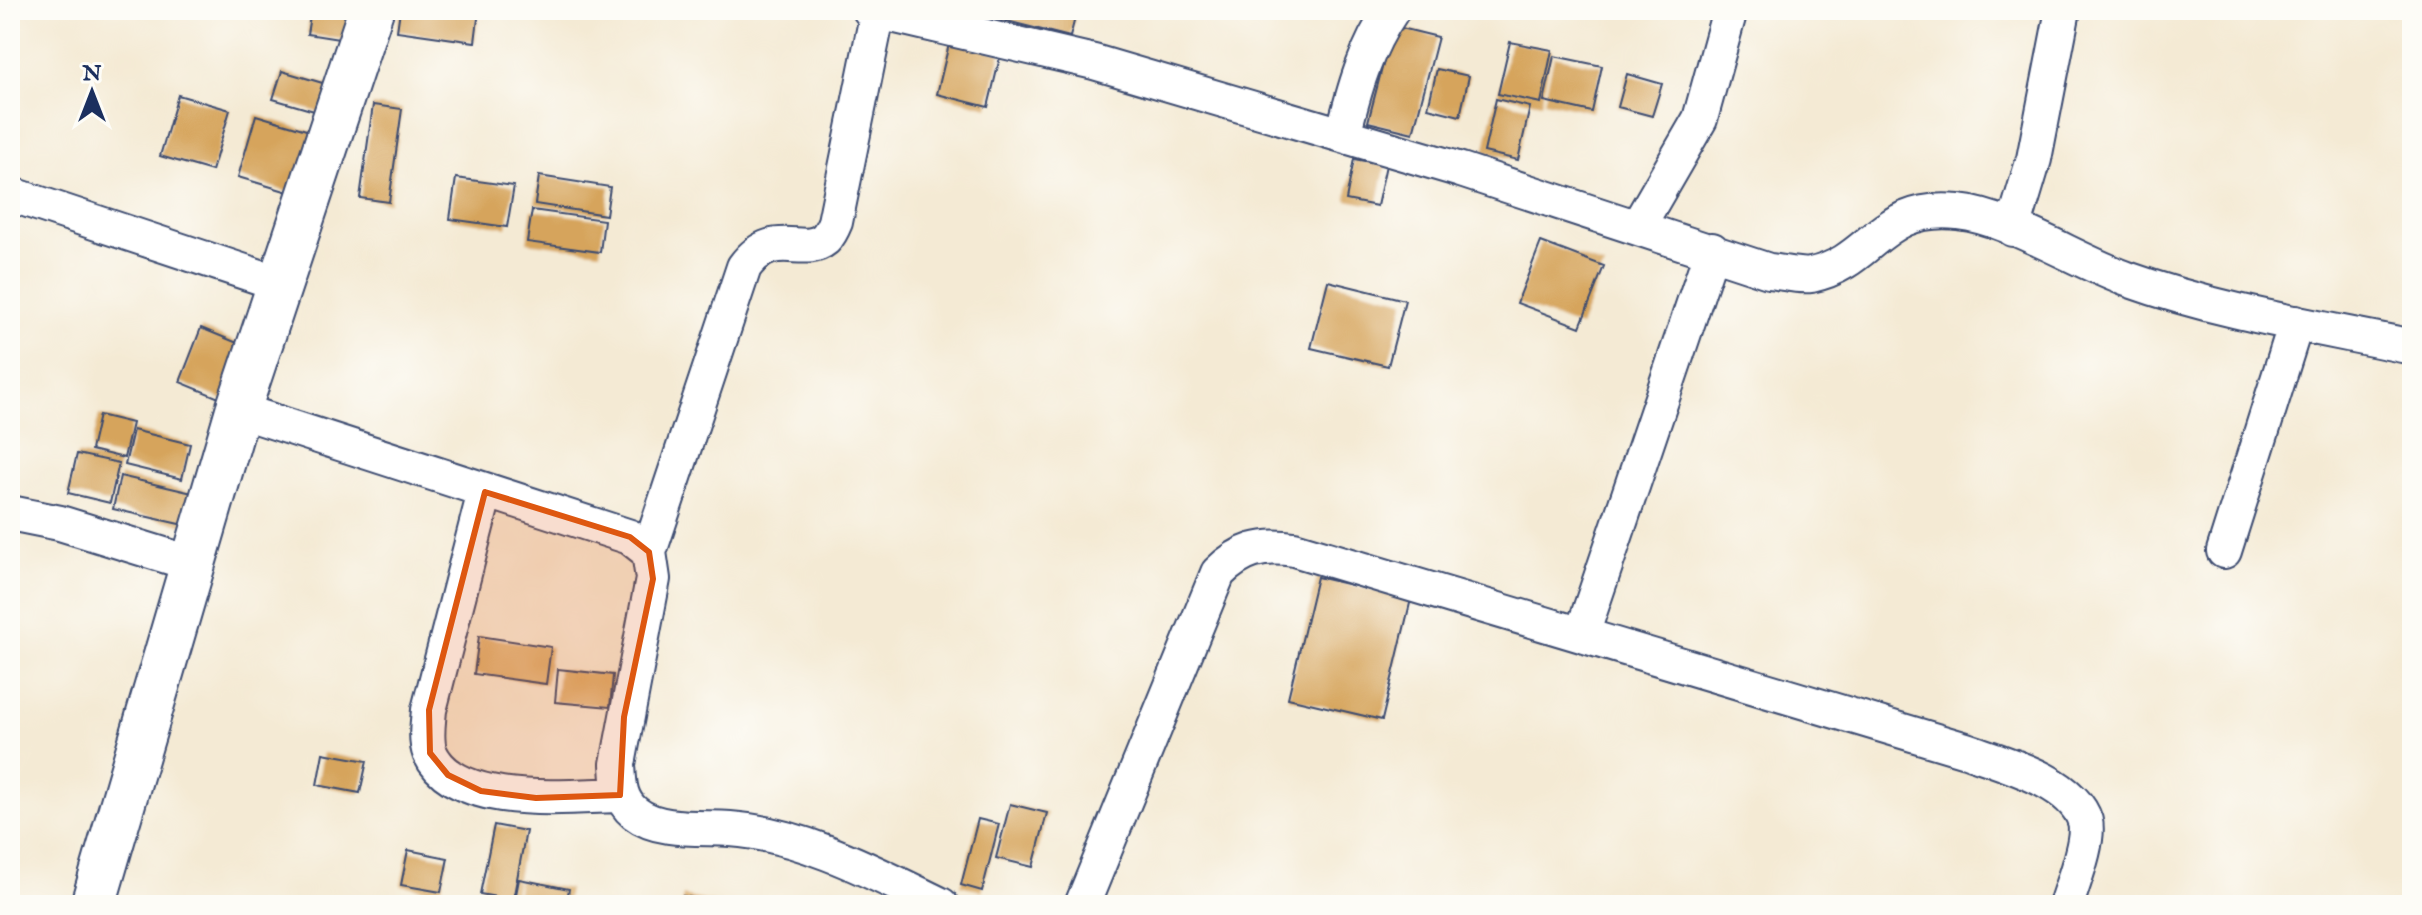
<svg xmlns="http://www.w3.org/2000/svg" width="2422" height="915" font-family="'IM FELL English',serif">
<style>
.building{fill:#d6a45c}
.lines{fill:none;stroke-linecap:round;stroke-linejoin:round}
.minor-casing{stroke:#3c4b70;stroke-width:38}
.tertiary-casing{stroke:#3c4b70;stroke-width:48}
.minor{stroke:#fff;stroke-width:34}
.tertiary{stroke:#fff;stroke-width:44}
.marked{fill:#de5710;fill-opacity:0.2;stroke:#de5710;stroke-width:6;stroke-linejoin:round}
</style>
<rect width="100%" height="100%" fill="#fdfcf7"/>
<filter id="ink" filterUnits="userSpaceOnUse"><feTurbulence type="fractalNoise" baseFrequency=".0125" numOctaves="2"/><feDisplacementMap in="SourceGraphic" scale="16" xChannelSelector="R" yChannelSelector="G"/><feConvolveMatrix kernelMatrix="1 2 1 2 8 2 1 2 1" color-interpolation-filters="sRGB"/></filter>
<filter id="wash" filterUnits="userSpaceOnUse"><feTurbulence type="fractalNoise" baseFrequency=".006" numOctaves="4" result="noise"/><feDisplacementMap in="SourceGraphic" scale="32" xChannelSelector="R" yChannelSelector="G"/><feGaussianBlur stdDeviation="1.8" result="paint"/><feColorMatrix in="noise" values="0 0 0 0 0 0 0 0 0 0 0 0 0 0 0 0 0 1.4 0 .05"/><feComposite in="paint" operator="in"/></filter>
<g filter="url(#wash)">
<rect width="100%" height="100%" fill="#f4ead4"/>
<g id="blocks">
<path class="building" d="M 311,10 L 363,10 L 358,42 L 307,34 Z
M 400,10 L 479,10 L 475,42 L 397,31 Z
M 963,10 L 1077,10 L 1070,37 Z
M 1393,26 L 1438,37 L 1413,133 L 1368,122 Z
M 950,40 L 1001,53 L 988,107 L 937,94 Z
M 1510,42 L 1552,50 L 1541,103 L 1498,94 Z
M 1554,56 L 1602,66 L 1592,112 L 1544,101 Z
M 1437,69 L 1469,76 L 1460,116 L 1428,108 Z
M 282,71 L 336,87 L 328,115 L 273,99 Z
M 1627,74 L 1662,84 L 1652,116 L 1618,107 Z
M 178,95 L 230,110 L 212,171 L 160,156 Z
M 1496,99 L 1530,107 L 1518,160 L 1484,152 Z
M 373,105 L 402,109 L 389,202 L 360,198 Z
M 256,115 L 323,135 L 305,197 L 238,177 Z
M 1354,159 L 1386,165 L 1377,206 L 1346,200 Z
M 539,176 L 610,187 L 606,215 L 535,204 Z
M 456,178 L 514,186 L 507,227 L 450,219 Z
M 532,210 L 604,220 L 600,252 L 527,242 Z
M 1541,242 L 1604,266 L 1580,327 L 1517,303 Z
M 1328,281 L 1405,300 L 1388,366 L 1311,348 Z
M 201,328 L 252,349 L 231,403 L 180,382 Z
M 99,415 L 132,423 L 124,458 L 91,450 Z
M 133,430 L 190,444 L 182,479 L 125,465 Z
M 77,454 L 119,463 L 110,503 L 68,493 Z
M 120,476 L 205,496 L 197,528 L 113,509 Z
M 1317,577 L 1411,599 L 1382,720 L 1288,698 Z
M 479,636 L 551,647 L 546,684 L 474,674 Z
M 558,669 L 613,675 L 610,707 L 555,702 Z
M 323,753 L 367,761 L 360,793 L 317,785 Z
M 1010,804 L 1047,813 L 1033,867 L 996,858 Z
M 978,819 L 999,824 L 982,891 L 961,885 Z
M 494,825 L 526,831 L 513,900 L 480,894 Z
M 408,850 L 448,858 L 441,892 L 401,885 Z
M 519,879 L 569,889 L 566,905 L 514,905 Z
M 683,896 L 722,904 L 722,905 L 681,905 Z"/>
</g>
</g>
<g filter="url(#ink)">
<use href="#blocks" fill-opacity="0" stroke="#3c4b70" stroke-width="2"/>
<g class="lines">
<g class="minor-casing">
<path id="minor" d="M 870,10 L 1094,62 L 1461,170 L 1769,271 C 1782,272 1799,277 1811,275 C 1874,262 1878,204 1958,212 C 2009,217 2076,261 2127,279 C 2219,312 2317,327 2412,347
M 1343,135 C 1354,90 1365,49 1392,10
M 10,194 L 281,284
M 1638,226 L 1700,119 L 1730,10
M 2013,229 L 2034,159 L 2063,10
M 238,410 L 630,537 L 649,552 L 653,579 L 618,764 C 619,783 619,800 635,813 C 659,832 701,827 730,829 C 803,834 877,874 941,905
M 485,492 L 429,710 C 428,723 425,740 430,753 C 456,810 570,796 620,795
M 10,513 L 60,523 L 193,564
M 2224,551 L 2296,323
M 649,552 L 744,267 C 774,226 802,258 825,239 C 829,235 833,227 835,222 L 878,11
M 1582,634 L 1712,250
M 1082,905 L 1218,573 C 1241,550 1262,544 1294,549 L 1966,750 C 2002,763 2073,781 2085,821 C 2090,841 2072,885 2066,905"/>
</g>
<g class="tertiary-casing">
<path id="tertiary" d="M 93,905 L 238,410 L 371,10"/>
</g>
<use href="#minor" class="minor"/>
<use href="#tertiary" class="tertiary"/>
</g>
</g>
<path class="marked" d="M 485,492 L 630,537 L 649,552 L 653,579 L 624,717 L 620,795 L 536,798 L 481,791 L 448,775 L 430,753 L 429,710 Z"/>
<rect width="2422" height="915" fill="none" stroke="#fdfcf7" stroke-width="40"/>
<g transform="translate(92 92)" stroke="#fdfcf7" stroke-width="6" paint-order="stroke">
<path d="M0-6L14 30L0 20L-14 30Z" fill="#1b2f5e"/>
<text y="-12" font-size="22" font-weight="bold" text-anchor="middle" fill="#1b2f5e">N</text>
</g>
</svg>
